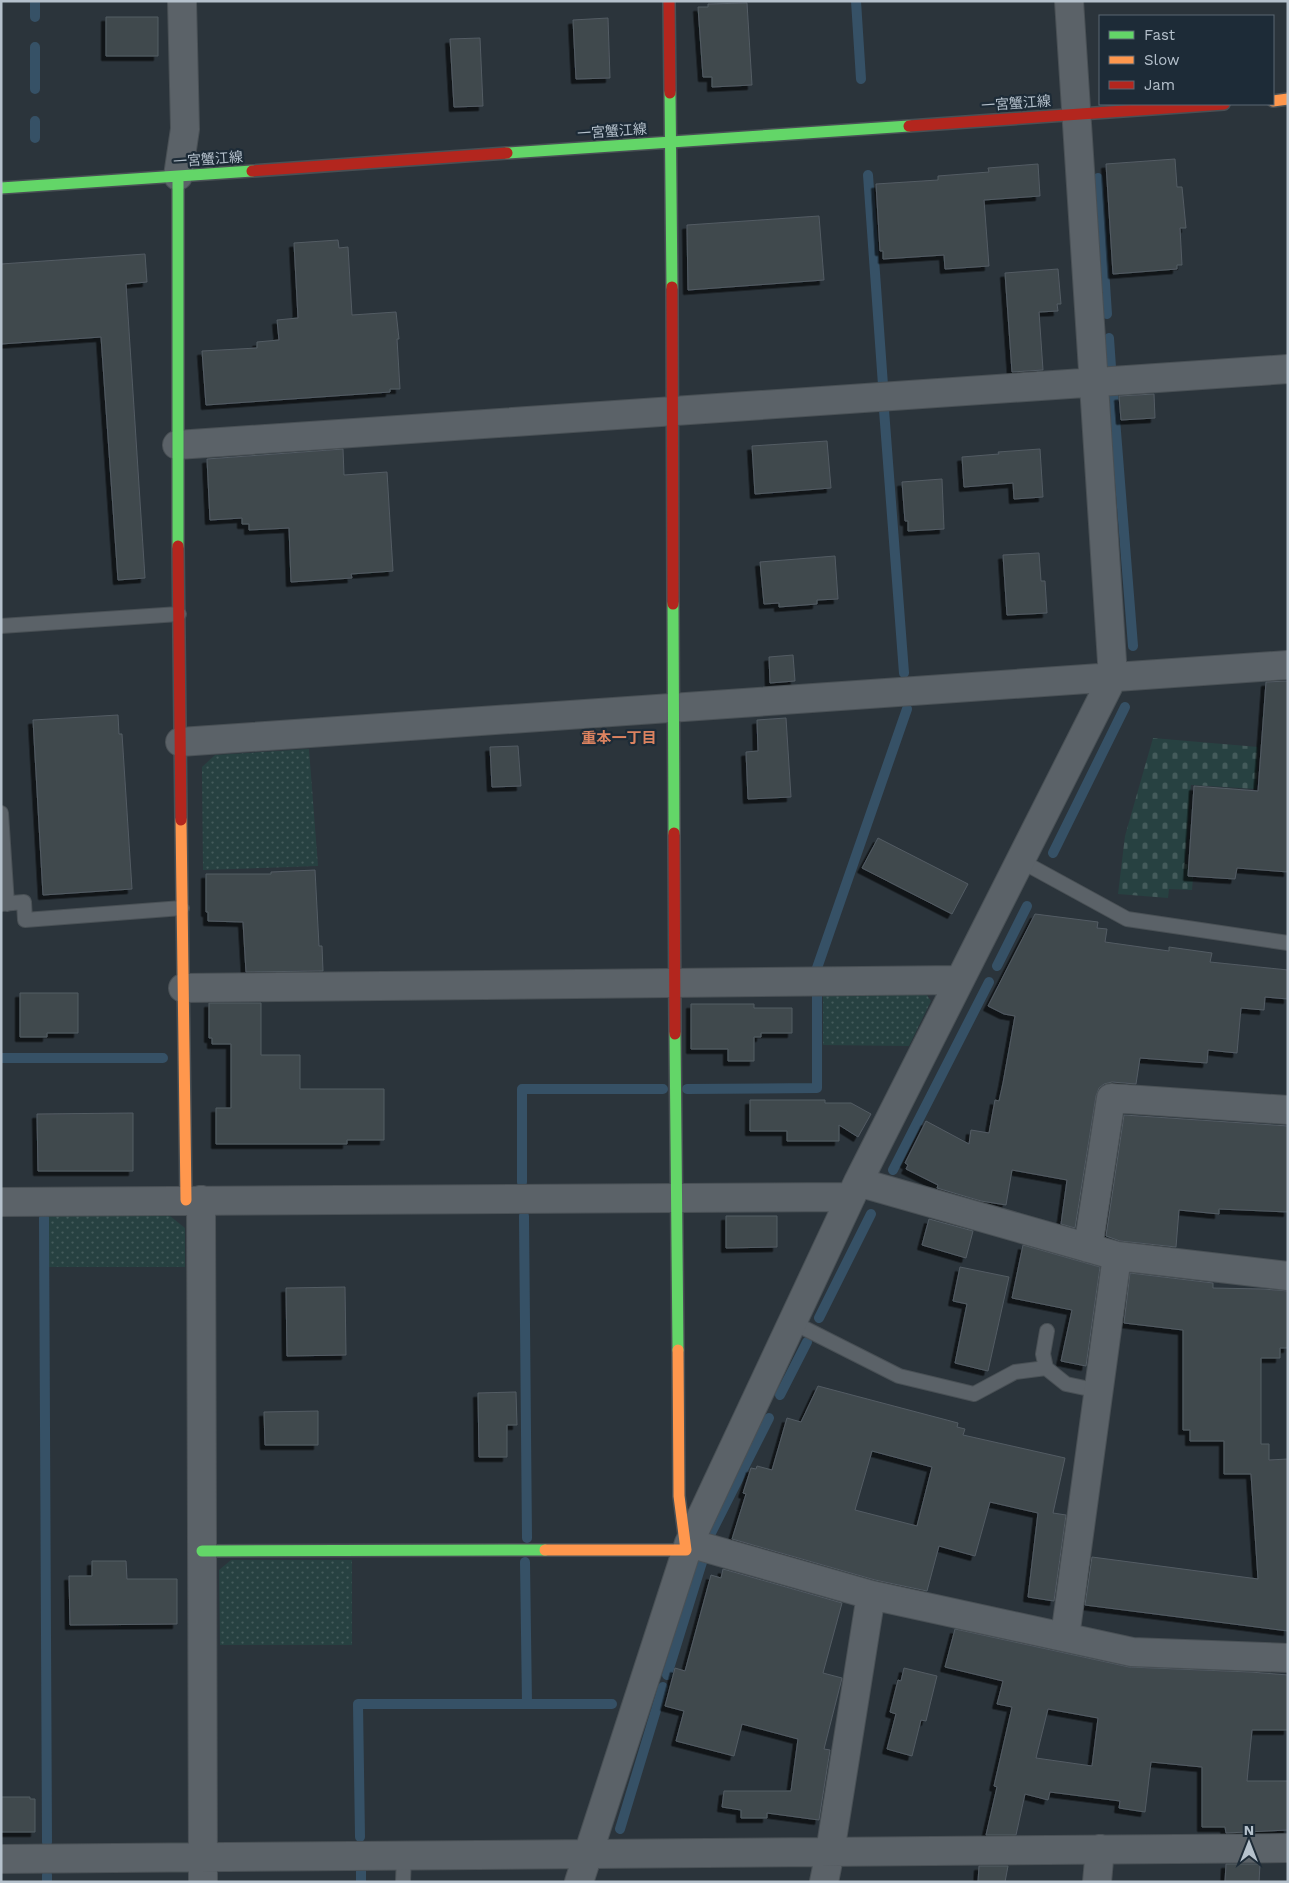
<svg xmlns="http://www.w3.org/2000/svg" width="1289" height="1883" font-family="'Work Sans','Noto Sans JP',sans-serif">
<style>
.grass{fill:url(#grass-dots)}
.cemetery{fill:url(#cemetery-stones)}
.lines{fill:none;stroke-linecap:round;stroke-linejoin:round}
.stream{stroke:#365166;stroke-width:10}
.building{fill:#40484e;stroke:#535c63;fill-rule:evenodd;filter:url(#shadow)}
.lane-casing{stroke:#495055;stroke-width:16}
.street-casing{stroke:#495055;stroke-width:30}
.fast-casing{stroke:#495055;stroke-width:14}
.slow-casing{stroke:#495055;stroke-width:14}
.jam-casing{stroke:#495055;stroke-width:14}
.lane{stroke:#5b6268;stroke-width:14}
.street{stroke:#5b6268;stroke-width:28}
.fast{stroke:#63d668;stroke-width:11}
.slow{stroke:#ff974d;stroke-width:11}
.jam{stroke:#b3261e;stroke-width:11}
.labels{text-anchor:middle;stroke-width:4.5;stroke-linejoin:round;paint-order:stroke}
.street-label{font-size:14px;fill:#b5c1cc;stroke:#1d2b37}
.neighbourhood-label{font-size:15px;font-weight:bold;fill:#dc8360;stroke:#1d2b37}
</style>
<defs>
<pattern id="grass-dots" width="8" height="8" patternUnits="userSpaceOnUse" patternTransform="scale(1.25)"><rect width="8" height="8" fill="#274141"/><path d="M2 2h.1M6 6h.1" fill="none" stroke="#445b5b" stroke-width="1.8" stroke-linecap="round"/></pattern>
<pattern id="cemetery-stones" width="16" height="16" patternUnits="userSpaceOnUse" patternTransform="scale(1.25)"><rect width="16" height="16" fill="#274141"/><path d="M2 7V4a2 2 0 0 1 4 0v3zM10 15v-3a2 2 0 0 1 4 0v3z" fill="#445b5b"/></pattern>
<filter id="shadow"><feDropShadow dx="-4.5" dy="4.5" stdDeviation="0" flood-color="#0009"/></filter>
</defs>
<rect width="100%" height="100%" fill="#2b343b"/>
<path class="grass" d="M 309,749 L 318,866 L 203,870 L 202,767 L 215,755 Z
M 924,991 L 931,1001 L 909,1046 L 823,1045 L 823,992 Z
M 48,1216 L 170,1216 L 185,1228 L 185,1267 L 49,1267 Z
M 231,1560 L 352,1560 L 352,1645 L 220,1645 L 219,1570 Z"/>
<path class="cemetery" d="M 1153,738 L 1258,747 L 1256,789 L 1191,785 L 1185,864 L 1194,865 L 1192,890 L 1169,889 L 1168,898 L 1118,894 L 1125,836 Z"/>
<g class="lines">
<path class="stream" d="M 35,1 L 35,17
M 856,1 L 861,79
M 35,47 L 35,89
M 35,121 L 35,138
M 868,175 L 883,385
M 1098,178 L 1107,314
M 1109,338 L 1111,367
M 1113,394 L 1133,646
M 884,410 L 904,673
M 1053,853 L 1125,707
M 997,966 L 1027,906
M 817,968 L 907,709
M 1,1058 L 163,1058
M 687,1089 L 817,1088 L 817,993
M 893,1170 L 989,982
M 522,1182 L 522,1089 L 663,1089
M 524,1216 L 527,1538
M 44,1218 L 47,1842
M 819,1318 L 871,1214
M 780,1395 L 807,1342
M 709,1537 L 769,1418
M 525,1562 L 527,1704
M 667,1675 L 703,1559
M 620,1829 L 663,1687
M 360,1837 L 358,1704 L 612,1704
M 361,1871 L 361,1882
M 47,1875 L 47,1882"/>
</g>
<path class="building" d="M 747,3 L 752,85 L 712,87 L 712,77 L 703,77 L 698,7 L 708,7 L 708,4 Z
M 106,17 L 158,17 L 158,56 L 106,56 Z
M 608,18 L 610,78 L 576,79 L 573,20 Z
M 480,38 L 483,106 L 454,107 L 450,39 Z
M 1175,159 L 1177,187 L 1182,187 L 1186,228 L 1180,228 L 1182,265 L 1177,265 L 1177,269 L 1113,274 L 1106,164 Z
M 1038,164 L 1040,196 L 984,200 L 989,266 L 945,269 L 944,255 L 883,259 L 883,251 L 880,251 L 876,184 L 938,180 L 938,176 L 989,172 L 988,168 Z
M 819,216 L 824,280 L 688,290 L 687,225 Z
M 338,240 L 339,248 L 348,247 L 352,315 L 396,312 L 399,339 L 397,339 L 400,389 L 390,389 L 390,392 L 206,405 L 202,351 L 257,348 L 257,342 L 279,340 L 277,320 L 298,318 L 294,243 Z
M 145,254 L 147,282 L 126,284 L 145,578 L 118,580 L 101,337 L 1,344 L 1,264 Z
M 1058,269 L 1061,304 L 1057,304 L 1058,311 L 1039,312 L 1043,370 L 1012,372 L 1005,273 Z
M 1154,394 L 1155,418 L 1121,420 L 1119,396 Z
M 827,441 L 831,488 L 755,494 L 752,446 Z
M 343,449 L 344,475 L 387,472 L 393,571 L 351,574 L 352,578 L 291,582 L 289,528 L 249,530 L 249,524 L 242,524 L 242,518 L 210,520 L 207,459 Z
M 1040,449 L 1043,497 L 1014,499 L 1013,483 L 964,487 L 962,457 L 999,454 L 998,452 Z
M 942,479 L 944,529 L 908,531 L 908,521 L 905,521 L 902,482 Z
M 1039,553 L 1041,581 L 1045,581 L 1047,613 L 1007,615 L 1003,555 Z
M 835,556 L 838,599 L 817,600 L 817,604 L 779,607 L 779,603 L 764,604 L 760,562 Z
M 793,655 L 795,681 L 770,683 L 769,657 Z
M 1288,681 L 1288,872 L 1237,868 L 1235,879 L 1188,876 L 1194,786 L 1258,791 L 1266,682 Z
M 118,715 L 119,734 L 122,734 L 132,889 L 43,895 L 33,720 Z
M 786,718 L 791,797 L 748,799 L 746,752 L 758,751 L 757,720 Z
M 518,746 L 521,786 L 492,787 L 490,747 Z
M 878,838 L 968,884 L 952,914 L 862,868 Z
M 315,870 L 319,946 L 322,946 L 323,971 L 246,972 L 243,922 L 208,921 L 208,912 L 206,912 L 206,874 L 271,874 L 271,872 Z
M 1035,914 L 1098,922 L 1097,928 L 1107,929 L 1105,942 L 1169,951 L 1169,947 L 1212,953 L 1210,962 L 1288,970 L 1288,999 L 1265,997 L 1264,1010 L 1241,1008 L 1237,1053 L 1208,1050 L 1207,1063 L 1140,1058 L 1136,1084 L 1112,1082 L 1104,1084 L 1099,1088 L 1096,1096 L 1075,1228 L 1061,1224 L 1067,1180 L 1012,1170 L 1006,1205 L 981,1201 L 937,1188 L 938,1185 L 906,1169 L 908,1165 L 905,1163 L 926,1121 L 969,1144 L 971,1130 L 989,1133 L 995,1100 L 999,1101 L 1003,1083 L 1015,1016 L 1004,1014 L 988,1006 Z
M 20,993 L 78,993 L 78,1033 L 47,1033 L 47,1037 L 20,1037 Z
M 209,1003 L 261,1003 L 261,1055 L 300,1055 L 300,1089 L 384,1089 L 384,1140 L 347,1140 L 347,1144 L 216,1144 L 216,1108 L 231,1108 L 231,1044 L 212,1044 L 212,1038 L 209,1038 Z
M 691,1004 L 754,1004 L 754,1008 L 792,1008 L 792,1033 L 761,1033 L 761,1037 L 754,1037 L 754,1061 L 728,1061 L 728,1049 L 691,1049 Z
M 750,1100 L 825,1100 L 825,1103 L 851,1103 L 871,1114 L 858,1137 L 839,1125 L 839,1141 L 787,1141 L 787,1131 L 750,1131 Z
M 133,1113 L 133,1171 L 38,1171 L 37,1114 Z
M 1124,1115 L 1288,1126 L 1288,1212 L 1219,1209 L 1219,1214 L 1179,1210 L 1176,1247 L 1120,1241 L 1106,1236 Z
M 726,1216 L 777,1216 L 777,1247 L 726,1248 Z
M 929,1219 L 973,1231 L 966,1258 L 922,1245 Z
M 1023,1245 L 1100,1267 L 1086,1366 L 1061,1361 L 1072,1310 L 1012,1298 Z
M 960,1267 L 1009,1277 L 988,1371 L 955,1363 L 967,1304 L 953,1301 Z
M 1130,1273 L 1213,1283 L 1213,1288 L 1263,1289 L 1288,1291 L 1288,1348 L 1280,1348 L 1280,1358 L 1261,1358 L 1261,1444 L 1269,1444 L 1269,1460 L 1288,1459 L 1288,1631 L 1085,1605 L 1092,1557 L 1258,1579 L 1251,1474 L 1224,1474 L 1224,1441 L 1190,1441 L 1190,1430 L 1183,1430 L 1183,1330 L 1124,1323 Z
M 345,1287 L 346,1355 L 287,1356 L 286,1288 Z
M 818,1386 L 958,1423 L 957,1427 L 965,1429 L 963,1435 L 1065,1458 L 1053,1513 L 1066,1515 L 1054,1601 L 1028,1597 L 1038,1513 L 990,1502 L 975,1556 L 939,1546 L 927,1591 L 875,1580 L 732,1539 L 746,1494 L 743,1493 L 751,1468 L 756,1469 L 757,1466 L 772,1470 L 787,1418 L 801,1422 ZM 872,1451 L 932,1467 L 917,1526 L 855,1510 Z
M 515,1392 L 516,1392 L 517,1425 L 507,1425 L 507,1457 L 479,1457 L 478,1393 Z
M 318,1411 L 318,1445 L 265,1445 L 264,1412 Z
M 92,1561 L 126,1561 L 127,1579 L 177,1579 L 177,1624 L 70,1625 L 69,1576 L 92,1576 Z
M 723,1569 L 842,1603 L 823,1673 L 842,1678 L 824,1749 L 830,1750 L 819,1820 L 767,1813 L 767,1818 L 741,1818 L 741,1810 L 722,1807 L 724,1791 L 791,1791 L 798,1739 L 742,1724 L 734,1756 L 676,1741 L 684,1711 L 665,1706 L 675,1668 L 685,1671 L 711,1575 L 721,1578 Z
M 955,1629 L 1129,1667 L 1250,1672 L 1288,1675 L 1288,1730 L 1252,1730 L 1247,1781 L 1288,1781 L 1288,1830 L 1226,1833 L 1225,1827 L 1202,1827 L 1202,1767 L 1151,1762 L 1145,1812 L 1119,1808 L 1120,1801 L 1050,1792 L 1048,1800 L 1025,1794 L 1016,1835 L 986,1835 L 997,1787 L 994,1786 L 1012,1707 L 997,1704 L 1003,1681 L 945,1667 ZM 1048,1709 L 1098,1718 L 1092,1766 L 1036,1758 Z
M 904,1668 L 937,1676 L 926,1721 L 921,1720 L 912,1756 L 887,1749 L 896,1714 L 890,1712 L 898,1680 L 901,1681 Z
M 1,1797 L 30,1797 L 30,1799 L 35,1799 L 35,1832 L 1,1832 Z
M 1226,1864 L 1260,1864 L 1259,1882 L 1225,1882 Z
M 979,1866 L 1008,1866 L 1005,1882 L 978,1882 Z"/>
<g class="lines">
<g class="lane-casing">
<path id="lane" d="M 1,626 L 179,614
M 1,813 L 7,904
M 1021,861 L 1127,919 L 1288,943
M 1,904 L 24,902 L 25,920 L 182,908
M 792,1322 L 899,1376 L 974,1394 L 1015,1372 L 1046,1368 L 1066,1384 L 1099,1391
M 1046,1368 L 1043,1354 L 1047,1331
M 403,1882 L 404,1855"/>
</g>
<g class="street-casing">
<path id="street" d="M 178,176 L 185,129 L 182,1
M 177,445 L 1288,369
M 180,742 L 1288,665
M 183,988 L 960,980
M 858,1182 L 1117,1256 L 1288,1276
M 201,1200 L 203,1882
M 1,1202 L 851,1197
M 1088,1248 L 1111,1098 L 1288,1110
M 689,1543 L 871,1595 L 1132,1652 L 1288,1658
M 1065,1637 L 1117,1256
M 1,1859 L 1288,1848
M 579,1882 L 689,1543 L 858,1182 L 1113,677 L 1069,1
M 824,1882 L 830,1852 L 871,1595
M 1097,1882 L 1100,1849"/>
</g>
<g class="fast-casing">
<path id="fast" d="M 670,93 L 672,287
M 507,153 L 909,126
M 178,176 L 178,546
M 1,188 L 252,171
M 673,604 L 674,833
M 675,1034 L 678,1350
M 202,1551 L 545,1550"/>
</g>
<g class="slow-casing">
<path id="slow" d="M 1273,101 L 1288,99
M 181,820 L 186,1200
M 545,1550 L 686,1550 L 679,1496 L 678,1350"/>
</g>
<g class="jam-casing">
<path id="jam" d="M 669,1 L 670,93
M 909,126 L 1224,104
M 252,171 L 507,153
M 672,287 L 673,604
M 178,546 L 181,820
M 674,833 L 675,1034"/>
</g>
<use href="#lane" class="lane"/>
<use href="#street" class="street"/>
<use href="#fast" class="fast"/>
<use href="#slow" class="slow"/>
<use href="#jam" class="jam"/>
</g>
<g class="labels">
<g class="street-label">
<text transform="translate(1016 103) rotate(-4)" y="5">一宮蟹江線</text>
<text transform="translate(612 131) rotate(-4)" y="5">一宮蟹江線</text>
<text transform="translate(208 159) rotate(-4)" y="5">一宮蟹江線</text>
</g>
<g class="neighbourhood-label">
<text x="619" y="743">重本一丁目</text>
</g>
</g>
<rect width="1289" height="1883" fill="none" stroke="#b5c1cc" stroke-width="5"/>
<rect x="1099" y="15" width="175" height="90" fill="#1d2b37" stroke="#5a6773"/>
<rect x="1109" y="31" width="25" height="8" fill="#63d668" stroke="#5a6773"/>
<text x="1144" y="40" font-size="15" fill="#b5c1cc">Fast</text>
<rect x="1109" y="56" width="25" height="8" fill="#ff974d" stroke="#5a6773"/>
<text x="1144" y="65" font-size="15" fill="#b5c1cc">Slow</text>
<rect x="1109" y="81" width="25" height="8" fill="#b3261e" stroke="#5a6773"/>
<text x="1144" y="90" font-size="15" fill="#b5c1cc">Jam</text>
<g transform="translate(1249 1843)" stroke="#1d2b37" stroke-width="4" paint-order="stroke">
<path d="M0-4L9 19L0 12L-9 19Z" fill="#b5c1cc"/>
<text y="-8" font-size="14" font-weight="bold" text-anchor="middle" fill="#b5c1cc">N</text>
</g>
</svg>
